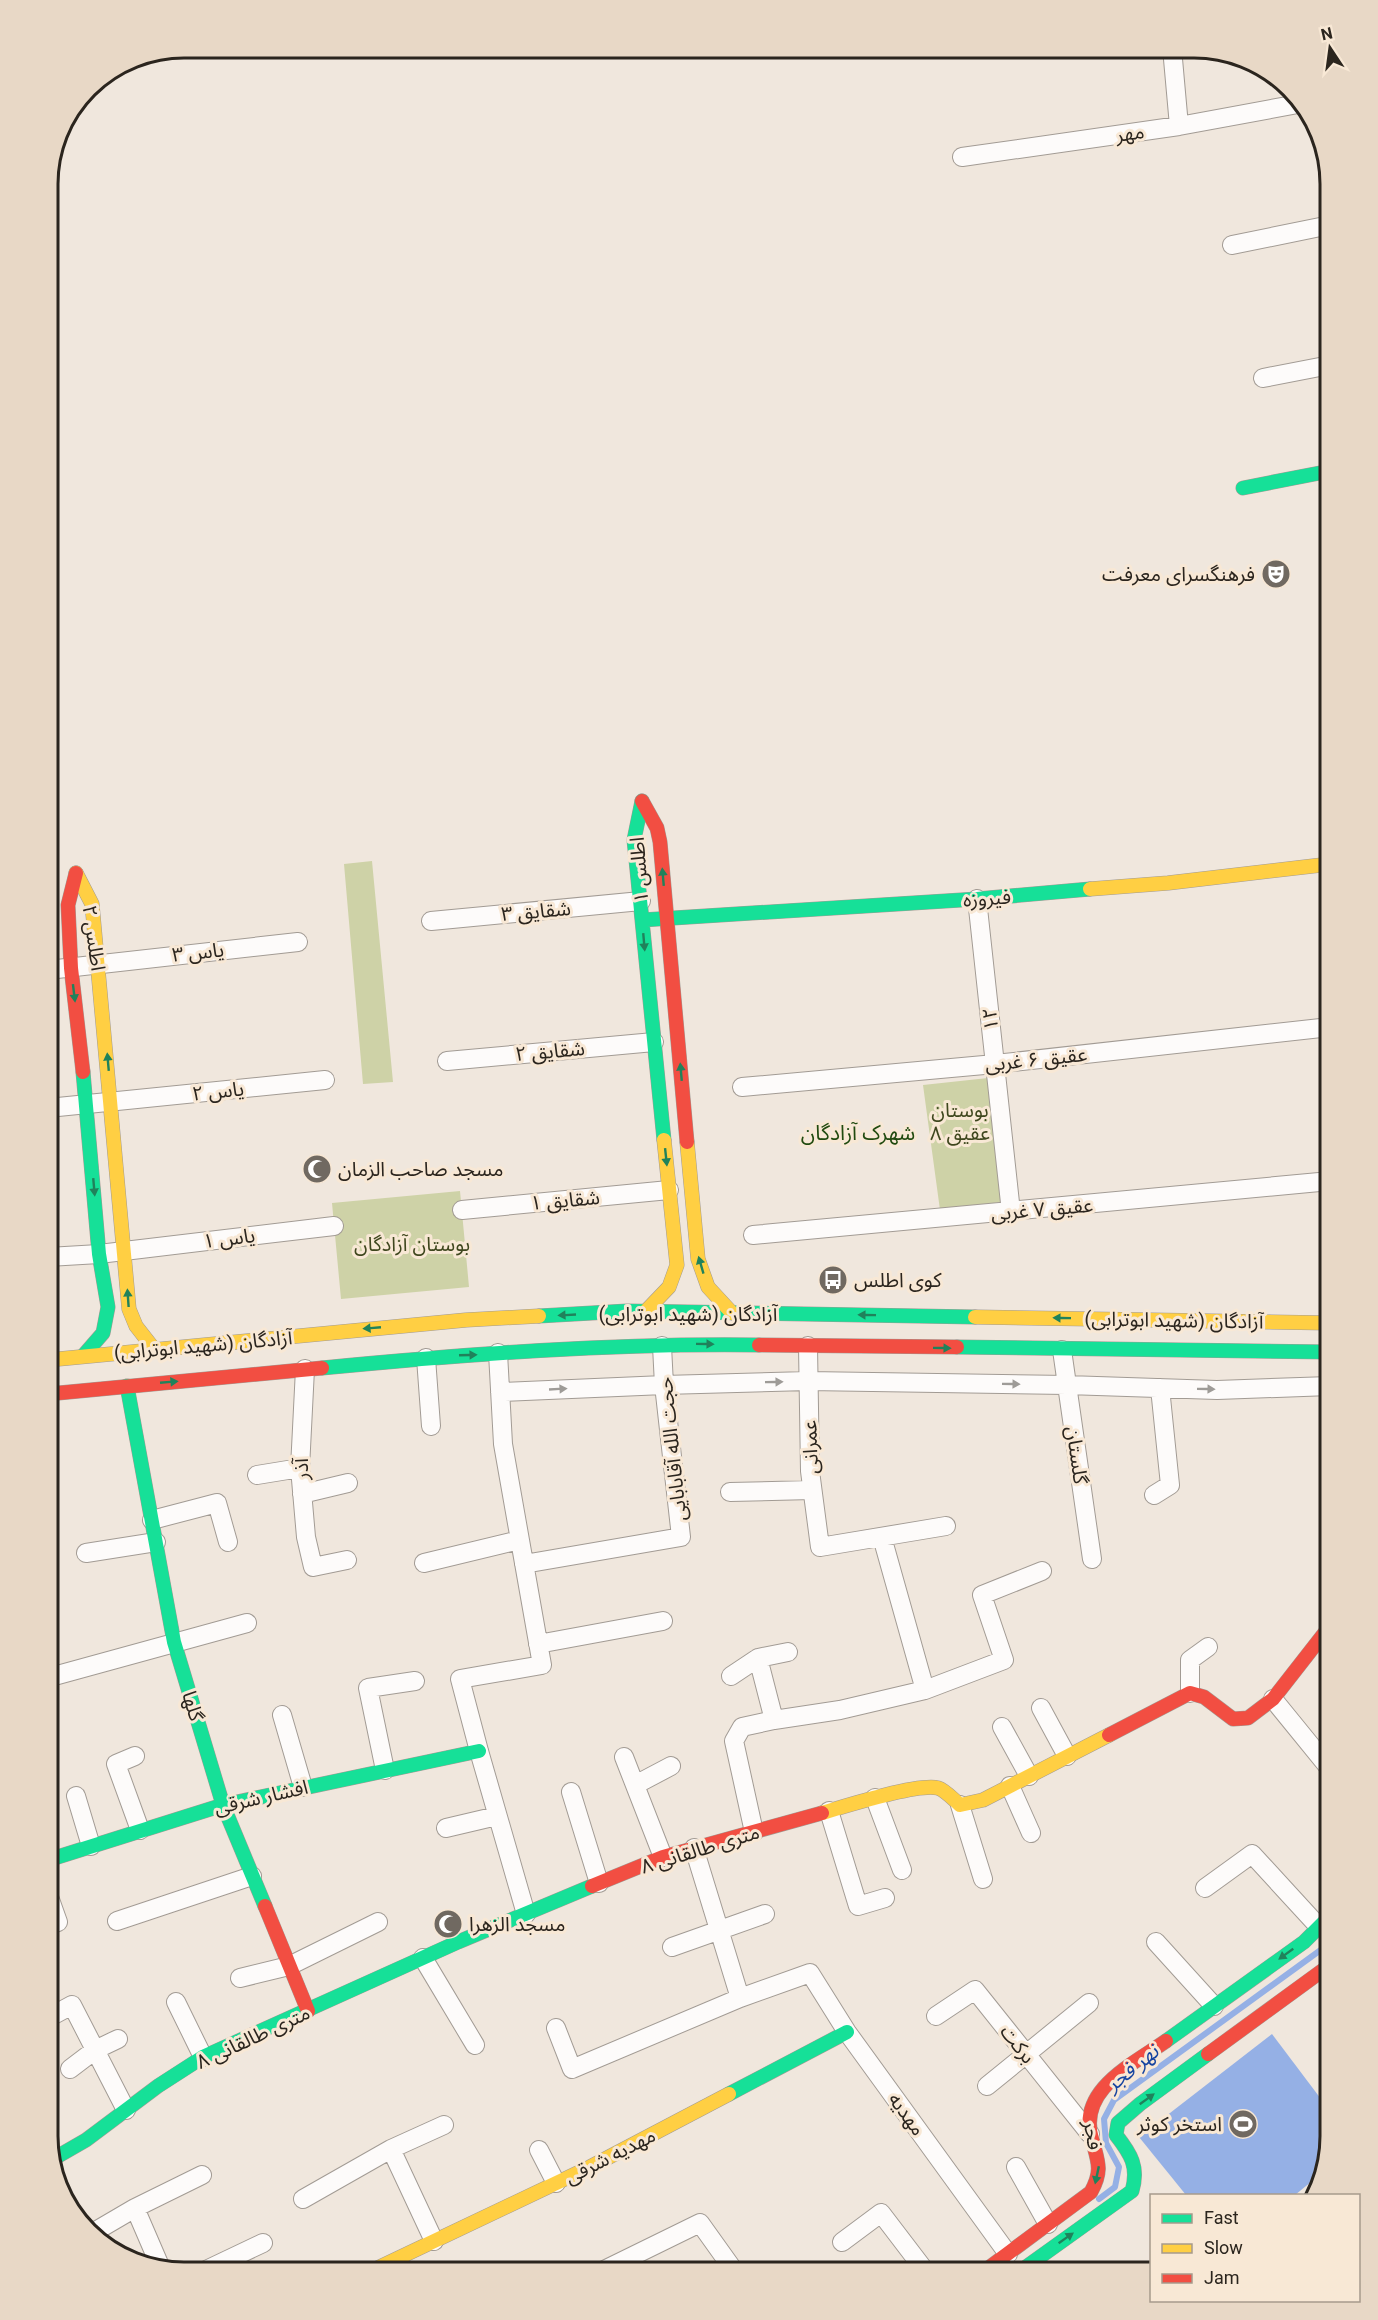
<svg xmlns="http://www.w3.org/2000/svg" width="1378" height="2320" font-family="Roboto,'Noto Sans Arabic',sans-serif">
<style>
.green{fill:#ced2a7}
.water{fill:#95b0e5}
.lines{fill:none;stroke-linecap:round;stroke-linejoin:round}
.stream{stroke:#95b0e5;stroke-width:6}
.street-casing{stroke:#a29b94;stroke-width:20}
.fast-casing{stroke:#a29b94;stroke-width:15}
.slow-casing{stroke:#a29b94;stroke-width:15}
.jam-casing{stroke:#a29b94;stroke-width:15}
.street{stroke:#fdfbfa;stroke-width:18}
.fast{stroke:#16e098;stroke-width:14}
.slow{stroke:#ffcf43;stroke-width:14}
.jam{stroke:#f24e42;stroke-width:14}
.oneway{fill:#20825b}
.oneway2{fill:#9e9b97}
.labels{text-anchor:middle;stroke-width:6;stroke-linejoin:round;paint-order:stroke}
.street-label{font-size:20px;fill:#2b251e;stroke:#f8e8d5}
.poi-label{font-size:20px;fill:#2b251e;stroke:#f8e8d5;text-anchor:start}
.park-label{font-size:20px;fill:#3f471e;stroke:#f8e8d5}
.neighbourhood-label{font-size:21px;fill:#204a0f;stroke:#f8e8d5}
.water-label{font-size:21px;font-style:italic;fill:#1745a1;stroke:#f8e8d5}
.rim{fill:none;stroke:#2b251e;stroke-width:3}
</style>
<rect width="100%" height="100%" fill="#f0e7dd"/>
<path class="green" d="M 372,861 L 393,1082 L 363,1084 L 344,864 Z
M 988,1078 L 1002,1202 L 940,1210 L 923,1085 Z
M 460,1191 L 469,1287 L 341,1299 L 332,1203 Z"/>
<path class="water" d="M 1272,2034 L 1330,2111 L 1330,2136 L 1317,2177 L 1295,2195 L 1186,2195 L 1139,2137 Z"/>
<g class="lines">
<path class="stream" d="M 1099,2199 L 1115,2187 L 1119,2167 L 1106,2143 L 1104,2119 L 1114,2100 L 1322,1949 L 1330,1941"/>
<g class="street-casing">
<path id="street" d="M 1172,48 L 1179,126
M 962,157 L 1179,126 L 1298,104
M 1232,245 L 1330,225
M 1263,378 L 1330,365
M 977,899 L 1011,1212
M 431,921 L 641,901
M 48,970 L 298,942
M 447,1061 L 654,1042
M 742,1087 L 995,1064 L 1330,1027
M 48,1108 L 325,1080
M 462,1210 L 669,1190
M 753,1235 L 1330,1181
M 48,1257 L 99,1254 L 334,1226
M 808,1346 L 810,1471 L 820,1547 L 946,1526
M 1062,1350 L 1092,1559
M 498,1353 L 503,1444 L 542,1665 L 460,1679 L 479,1751 L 526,1914
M 426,1358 L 431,1426
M 305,1369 L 300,1468 L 306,1537 L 313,1567 L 347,1560
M 500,1392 L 664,1385 L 808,1381 L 1067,1385 L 1217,1390 L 1330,1386
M 257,1475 L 300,1468
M 730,1492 L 812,1490
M 302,1494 L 348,1483
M 1154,1495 L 1170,1485 L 1160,1388
M 152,1520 L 217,1503 L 228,1542
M 86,1553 L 156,1542
M 424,1563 L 519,1540
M 524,1564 L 681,1537 L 664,1385 L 662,1346
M 538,1644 L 663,1621
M 758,1658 L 774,1720
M 54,1676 L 247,1623
M 731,1676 L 758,1658 L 788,1652
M 925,1690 L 1004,1660 L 982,1595 L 1042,1571
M 1190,1693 L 1190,1660 L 1208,1647
M 1273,1699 L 1330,1769
M 1041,1708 L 1067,1756
M 282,1715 L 303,1787
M 1002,1727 L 1029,1776
M 135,1756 L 116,1764 L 140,1830
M 624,1757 L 663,1857
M 385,1770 L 368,1688 L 415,1681
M 635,1785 L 671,1766
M 1010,1786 L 1031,1833
M 571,1792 L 599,1883
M 76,1796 L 91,1846
M 875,1798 L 902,1870
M 960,1805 L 983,1879
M 829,1811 L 858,1906 L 885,1898
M 446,1828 L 497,1816
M 754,1832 L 734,1741 L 742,1727 L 774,1720 L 840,1710 L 925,1690 L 882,1537
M 694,1848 L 740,1998
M 1205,1888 L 1252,1854 L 1319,1927
M 117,1921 L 252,1876
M 48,1926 L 58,1922 L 48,1894
M 1156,1942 L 1214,2006
M 672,1947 L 765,1914
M 423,1958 L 475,2045
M 240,1978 L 289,1966 L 378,1922
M 176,2002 L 203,2057
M 936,2016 L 975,1990 L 1090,2134
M 48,2018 L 72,2005 L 126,2110
M 556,2028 L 572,2069 L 740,1998 L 810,1973 L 847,2032 L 1008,2254
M 70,2069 L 95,2050 L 118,2039
M 987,2086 L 1089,2003
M 391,2149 L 434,2241
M 539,2150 L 556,2183
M 1016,2167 L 1048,2224
M 303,2199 L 391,2149 L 444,2125
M 135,2208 L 160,2266
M 94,2232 L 135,2208 L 202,2175
M 842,2242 L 881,2213 L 926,2272
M 202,2272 L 263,2243
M 600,2272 L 700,2223 L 735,2272"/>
</g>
<g class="fast-casing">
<path id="fast" d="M 1243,488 L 1330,471
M 642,801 L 634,840 L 664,1140
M 642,920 L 977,899 L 1090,889
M 539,1316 L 627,1311 L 975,1317
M 957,1347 L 1330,1352
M 83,1356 L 103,1333 L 108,1307 L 99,1254 L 83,1072
M 322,1368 C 467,1354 613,1343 759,1345
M 127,1386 L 174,1642 L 223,1805 L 265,1906
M 48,1860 L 223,1805 L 479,1751
M 1166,2041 L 1304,1942 L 1330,1916
M 729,2094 L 847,2032
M 53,2159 L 86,2140 L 158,2086 L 203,2057 L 458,1942 L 592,1886
M 1019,2272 L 1132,2191 C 1139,2167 1131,2154 1116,2135 L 1118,2123 L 1140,2104 L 1208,2054"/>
</g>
<g class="slow-casing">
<path id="slow" d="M 76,873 L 92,904 L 129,1309 L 136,1326 L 154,1349
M 1090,889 L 1168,883 L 1330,864
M 687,1142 L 698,1259 L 708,1287 L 732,1313
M 645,1312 L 669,1287 L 677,1265 L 664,1140
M 975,1317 L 1330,1323
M 48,1360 L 466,1320 L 539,1316
M 822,1813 C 845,1806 918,1783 938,1788 C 945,1790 954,1800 960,1805 L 983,1800 L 1109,1735
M 369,2272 L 590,2167 L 729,2094"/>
</g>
<g class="jam-casing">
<path id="jam" d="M 642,801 L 657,828 L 660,842 L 687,1142
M 76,873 L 68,905 L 71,968 L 83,1072
M 759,1345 L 957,1347
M 48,1394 L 322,1368
M 1109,1735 L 1190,1693 L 1204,1697 L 1233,1719 L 1248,1718 L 1273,1699 L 1330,1626
M 592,1886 L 663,1857 L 822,1813
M 265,1906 L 308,2011
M 1208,2054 L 1330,1965
M 983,2272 L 1091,2192 C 1103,2170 1098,2162 1092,2139 C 1077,2090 1132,2065 1166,2041"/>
</g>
<use href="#street" class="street"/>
<use href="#fast" class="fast"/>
<use href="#slow" class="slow"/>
<use href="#jam" class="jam"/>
</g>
<defs><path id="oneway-solid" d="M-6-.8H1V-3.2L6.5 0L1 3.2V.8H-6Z" transform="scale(1.5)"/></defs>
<g class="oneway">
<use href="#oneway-solid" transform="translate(663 877) rotate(-95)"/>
<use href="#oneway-solid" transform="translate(644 942) rotate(85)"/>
<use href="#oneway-solid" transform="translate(74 993) rotate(83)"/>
<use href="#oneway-solid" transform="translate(108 1062) rotate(-95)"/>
<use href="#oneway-solid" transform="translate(681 1072) rotate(-95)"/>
<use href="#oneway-solid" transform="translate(666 1157) rotate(84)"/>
<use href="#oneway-solid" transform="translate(94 1187) rotate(85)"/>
<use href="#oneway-solid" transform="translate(701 1265) rotate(-106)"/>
<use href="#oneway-solid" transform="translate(128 1298) rotate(-94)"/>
<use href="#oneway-solid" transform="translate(567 1315) rotate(177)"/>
<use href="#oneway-solid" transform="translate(867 1315) rotate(-179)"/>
<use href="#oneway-solid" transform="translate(1062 1318) rotate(-179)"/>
<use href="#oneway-solid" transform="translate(372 1328) rotate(175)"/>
<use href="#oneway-solid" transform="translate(705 1344) rotate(1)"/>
<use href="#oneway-solid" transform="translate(942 1348) rotate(1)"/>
<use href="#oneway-solid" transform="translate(468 1355) rotate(-2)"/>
<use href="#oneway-solid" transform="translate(169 1382) rotate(-5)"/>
<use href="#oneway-solid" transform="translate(1286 1954) rotate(144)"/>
<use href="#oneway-solid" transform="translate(1147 2099) rotate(-36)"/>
<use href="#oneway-solid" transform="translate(1097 2175) rotate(102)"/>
<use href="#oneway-solid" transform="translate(1066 2238) rotate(-35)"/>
</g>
<g class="oneway2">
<use href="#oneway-solid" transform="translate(774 1382) rotate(-1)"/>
<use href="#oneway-solid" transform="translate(1011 1384) rotate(1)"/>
<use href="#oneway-solid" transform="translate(558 1389) rotate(-3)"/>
<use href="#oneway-solid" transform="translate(1206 1389) rotate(1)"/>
</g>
<defs>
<g id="theatre-disc" transform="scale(1.5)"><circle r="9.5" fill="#706961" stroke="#f8e8d5"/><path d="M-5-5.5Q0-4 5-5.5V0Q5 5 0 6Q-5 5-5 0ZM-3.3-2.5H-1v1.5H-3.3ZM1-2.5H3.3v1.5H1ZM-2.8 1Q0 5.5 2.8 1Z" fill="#fff"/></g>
<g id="mosque-disc" transform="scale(1.5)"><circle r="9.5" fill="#706961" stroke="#f8e8d5"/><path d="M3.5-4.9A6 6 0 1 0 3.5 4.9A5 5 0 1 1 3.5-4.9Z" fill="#fff"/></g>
<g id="bus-disc" transform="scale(1.5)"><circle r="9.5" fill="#706961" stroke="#f8e8d5"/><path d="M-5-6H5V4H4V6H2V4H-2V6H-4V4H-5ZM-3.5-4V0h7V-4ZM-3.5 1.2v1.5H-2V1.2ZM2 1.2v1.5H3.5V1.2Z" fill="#fff"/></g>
<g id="stadium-disc" transform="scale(1.5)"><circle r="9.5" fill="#706961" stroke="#f8e8d5"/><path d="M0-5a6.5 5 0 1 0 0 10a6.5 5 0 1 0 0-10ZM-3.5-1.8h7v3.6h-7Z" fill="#fff"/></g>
</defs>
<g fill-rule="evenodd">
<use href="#theatre-disc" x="1276" y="574"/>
<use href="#mosque-disc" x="317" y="1169"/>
<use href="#bus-disc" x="833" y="1280"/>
<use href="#mosque-disc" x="448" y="1924"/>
<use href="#stadium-disc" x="1243" y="2124"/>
</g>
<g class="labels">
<g class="street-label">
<text transform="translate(1130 133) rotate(-8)" y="7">مهر</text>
<text transform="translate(639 870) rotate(-94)" y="7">اطلس ۱</text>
<text transform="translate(987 898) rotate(-4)" y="7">فیروزه</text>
<text transform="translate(536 911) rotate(-5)" y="7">شقایق ۳</text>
<text transform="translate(94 938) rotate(82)" y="7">اطلس ۲</text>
<text transform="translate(198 952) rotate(-6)" y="7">یاس ۳</text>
<text transform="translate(990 1019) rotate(-96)" y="7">۱۲</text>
<text transform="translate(550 1051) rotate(-5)" y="7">شقایق ۲</text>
<text transform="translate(1036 1059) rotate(-6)" y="7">عقیق ۶ غربی</text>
<text transform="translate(218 1091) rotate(-6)" y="7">یاس ۲</text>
<text transform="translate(565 1200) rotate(-5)" y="7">شقایق ۱</text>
<text transform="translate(1042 1209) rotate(-5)" y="7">عقیق ۷ غربی</text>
<text transform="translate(229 1238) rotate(-7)" y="7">یاس ۱</text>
<text x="688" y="1321">آزادگان (شهید ابوترابی)</text>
<text transform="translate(1174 1320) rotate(1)" y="7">آزادگان (شهید ابوترابی)</text>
<text transform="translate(203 1345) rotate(-5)" y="7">آزادگان (شهید ابوترابی)</text>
<text transform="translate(810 1447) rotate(-92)" y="7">عمرانی</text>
<text transform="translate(672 1449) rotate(-96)" y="7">حجت الله آقابابایی</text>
<text transform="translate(1077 1455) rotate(82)" y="7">گلستان</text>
<text transform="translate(301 1469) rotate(-91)" y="7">آذر</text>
<text transform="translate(193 1706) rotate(73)" y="7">گلها</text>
<text transform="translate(261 1797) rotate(-13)" y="7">افشار شرقی</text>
<text transform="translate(700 1849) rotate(-17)" y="7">۸ متری طالقانی</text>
<text transform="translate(253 2037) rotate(-25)" y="7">۸ متری طالقانی</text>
<text transform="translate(1018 2044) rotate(52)" y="7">برکت</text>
<text transform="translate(907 2114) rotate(54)" y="7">مهدیه</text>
<text transform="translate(1093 2135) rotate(80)" y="7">فجر</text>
<text transform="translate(610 2156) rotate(-27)" y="7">مهدیه شرقی</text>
</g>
<g class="poi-label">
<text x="1255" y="581" text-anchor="end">فرهنگسرای معرفت</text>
<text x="338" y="1176">مسجد صاحب الزمان</text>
<text x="854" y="1287">کوی اطلس</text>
<text x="469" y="1931">مسجد الزهرا</text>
<text x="1222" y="2131" text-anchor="end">استخر کوثر</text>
</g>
<g class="park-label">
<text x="960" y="1117">بوستان<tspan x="960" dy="23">عقیق ۸</tspan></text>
<text x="412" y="1251">بوستان آزادگان</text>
</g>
<g class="neighbourhood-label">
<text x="858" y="1140">شهرک آزادگان</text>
</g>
<g class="water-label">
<text transform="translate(1132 2068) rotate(-39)" y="7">نهر فجر</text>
</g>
</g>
<path d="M0 0H1378V2320H0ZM184 58H1194A126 126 0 0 1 1320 184V2136A126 126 0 0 1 1194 2262H184A126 126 0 0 1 58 2136V184A126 126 0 0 1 184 58Z" fill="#e8d8c6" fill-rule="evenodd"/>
<path class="rim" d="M184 58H1194A126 126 0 0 1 1320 184V2136A126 126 0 0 1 1194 2262H184A126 126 0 0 1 58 2136V184A126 126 0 0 1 184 58Z"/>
<rect x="1150" y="2194" width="210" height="108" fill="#f8e8d5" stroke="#a69a8c" stroke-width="1.5"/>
<rect x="1162" y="2214" width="30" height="9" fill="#16e098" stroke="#a69a8c" stroke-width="1.5"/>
<text x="1204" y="2224" font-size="18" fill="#2b251e">Fast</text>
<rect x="1162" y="2244" width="30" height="9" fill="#ffcf43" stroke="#a69a8c" stroke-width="1.5"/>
<text x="1204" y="2254" font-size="18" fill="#2b251e">Slow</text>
<rect x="1162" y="2274" width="30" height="9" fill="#f24e42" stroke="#a69a8c" stroke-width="1.5"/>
<text x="1204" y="2284" font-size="18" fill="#2b251e">Jam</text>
<g transform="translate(1330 48) rotate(347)" stroke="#f8e8d5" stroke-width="4.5" paint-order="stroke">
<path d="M0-4.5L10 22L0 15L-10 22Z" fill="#2b251e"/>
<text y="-9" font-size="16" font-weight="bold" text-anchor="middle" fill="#2b251e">N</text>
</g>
</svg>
